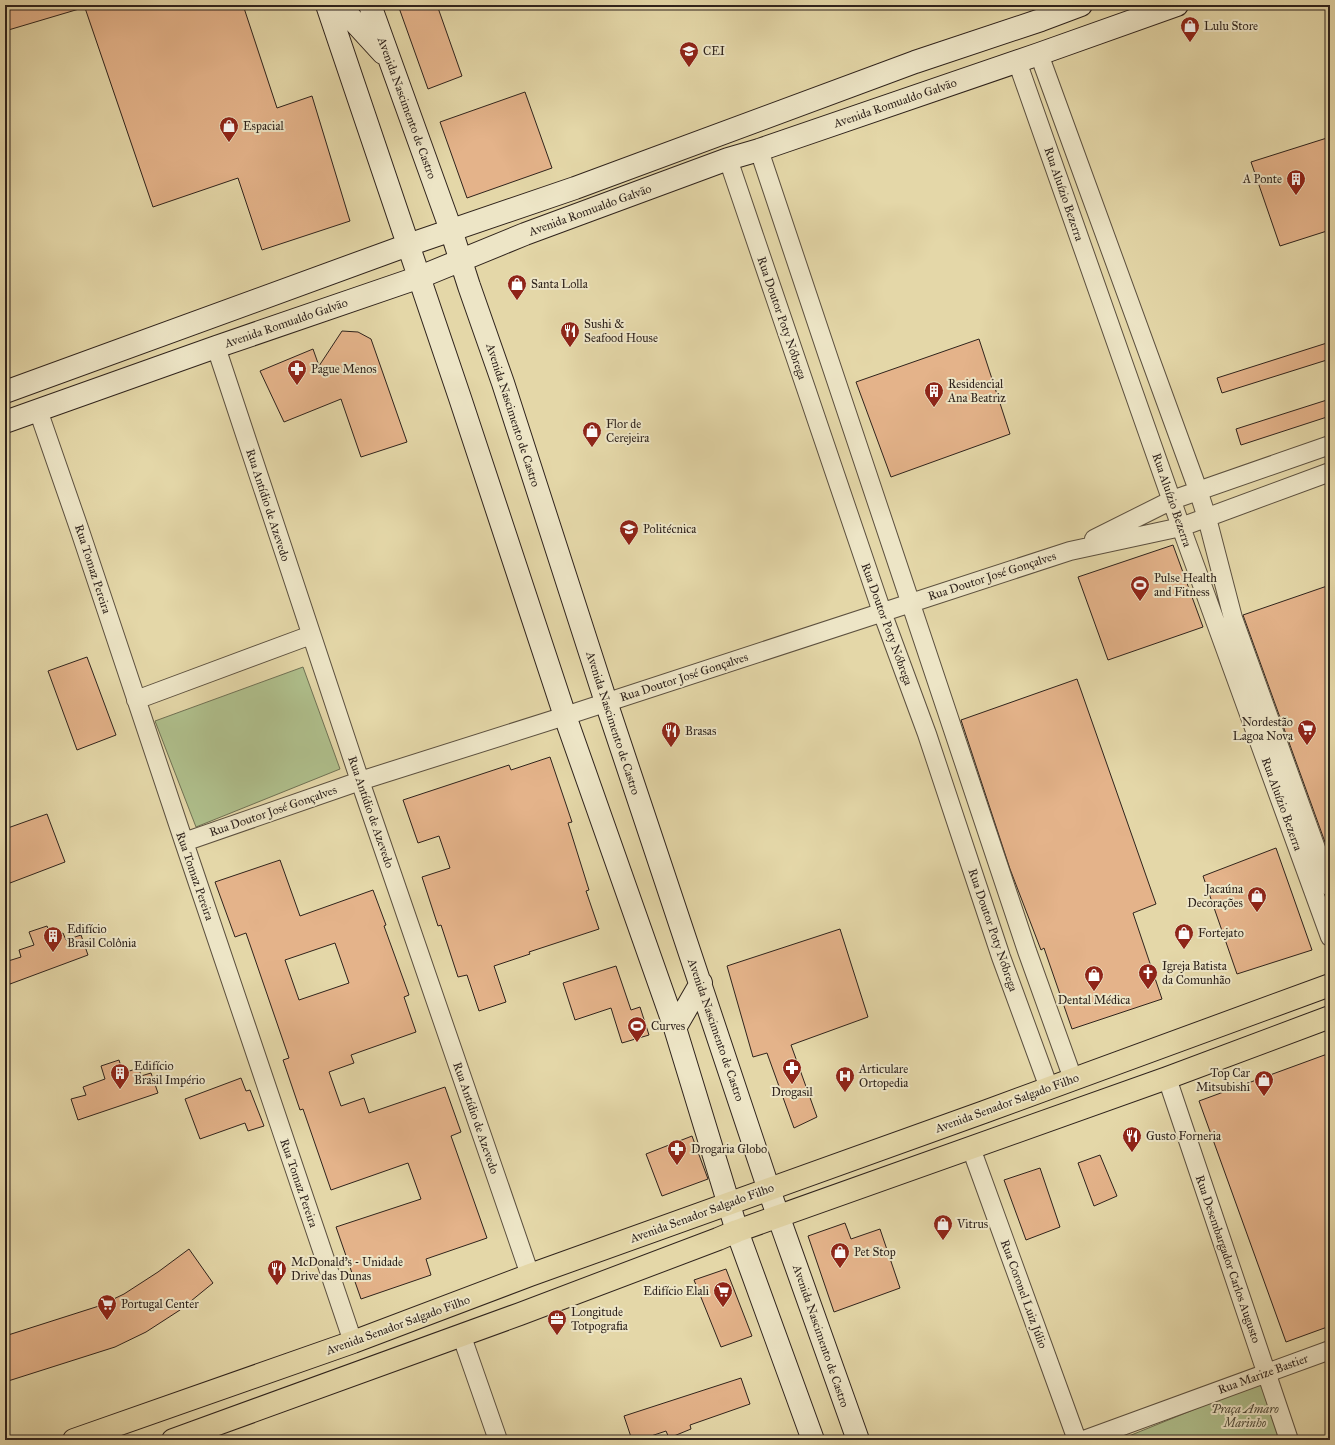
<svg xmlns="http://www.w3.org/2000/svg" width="1335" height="1445" font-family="'IM FELL Great Primer',serif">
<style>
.green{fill:#afbf8c;stroke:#6f7154}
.building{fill:#e4b38a;stroke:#2f231c;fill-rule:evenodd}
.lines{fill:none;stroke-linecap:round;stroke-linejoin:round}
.street-casing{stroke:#5c503f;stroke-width:20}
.secondary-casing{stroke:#2f231c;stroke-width:24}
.highway-casing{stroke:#2f231c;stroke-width:24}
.street{stroke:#ede5c6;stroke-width:18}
.secondary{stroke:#ede5c6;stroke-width:22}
.highway{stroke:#e4d7a8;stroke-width:22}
.labels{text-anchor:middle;stroke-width:4;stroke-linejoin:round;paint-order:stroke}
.poi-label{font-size:12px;fill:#2f231c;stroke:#ede5c6;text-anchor:start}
.street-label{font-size:12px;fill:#2f231c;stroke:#ede5c6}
.park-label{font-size:12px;font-style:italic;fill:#4f4a38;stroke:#ede5c6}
</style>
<rect width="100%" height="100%" fill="#e4d7a8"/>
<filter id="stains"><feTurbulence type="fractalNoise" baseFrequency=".005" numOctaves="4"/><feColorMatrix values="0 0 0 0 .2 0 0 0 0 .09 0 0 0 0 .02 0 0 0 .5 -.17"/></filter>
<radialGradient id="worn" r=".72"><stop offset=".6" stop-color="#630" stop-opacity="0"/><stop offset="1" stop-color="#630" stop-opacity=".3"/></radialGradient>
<path class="green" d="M 303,667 L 340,769 L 196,827 L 155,721 Z
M 1262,1382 L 1283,1440 L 1119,1440 Z"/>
<path class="building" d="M 5,5 L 78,5 L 79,9 L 5,31 Z
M 84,5 L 243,5 L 277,108 L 312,96 L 350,221 L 262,250 L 238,178 L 153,207 Z
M 398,5 L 437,5 L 462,76 L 428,89 Z
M 525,92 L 552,168 L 467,198 L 440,122 Z
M 1330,137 L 1330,230 L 1280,246 L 1251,162 Z
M 342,331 L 358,332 L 371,339 L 407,442 L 361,457 L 341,399 L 284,422 L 260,371 L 313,349 L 319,366 Z
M 979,339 L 1010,434 L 891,477 L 856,382 Z
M 1330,342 L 1330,359 L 1222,393 L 1217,378 Z
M 1330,399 L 1330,416 L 1241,445 L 1236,429 Z
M 1173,545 L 1203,627 L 1108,660 L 1078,577 Z
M 1330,585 L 1330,856 L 1243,615 Z
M 87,657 L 116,735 L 77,750 L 48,671 Z
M 1077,679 L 1156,904 L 1133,913 L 1162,999 L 1072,1029 L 1044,948 L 1041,950 L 1010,869 L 961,720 Z
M 550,757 L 572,822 L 568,823 L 589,890 L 586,891 L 599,929 L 529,952 L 530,954 L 494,966 L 506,1002 L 479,1011 L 467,975 L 458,977 L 441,925 L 438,926 L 422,877 L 450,868 L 439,836 L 418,843 L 403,800 L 509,765 L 511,770 Z
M 47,814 L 65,862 L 10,883 L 5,871 L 5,829 Z
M 1276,848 L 1312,950 L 1237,974 L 1203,876 Z
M 280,860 L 300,916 L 373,890 L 386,925 L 384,926 L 409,995 L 404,997 L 416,1032 L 351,1055 L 354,1063 L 329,1072 L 341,1106 L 364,1098 L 369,1113 L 445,1087 L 461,1132 L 451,1136 L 487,1238 L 426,1259 L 431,1275 L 361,1299 L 336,1227 L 421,1199 L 408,1163 L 331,1190 L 303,1109 L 300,1110 L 283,1060 L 289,1058 L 246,933 L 235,937 L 215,882 ZM 335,943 L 349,983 L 299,1000 L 285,960 Z
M 47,926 L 52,938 L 63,933 L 66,940 L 81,935 L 88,955 L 10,984 L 5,970 L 5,962 L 21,957 L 19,950 L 34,945 L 29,932 Z
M 840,929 L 868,1017 L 791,1045 L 817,1117 L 794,1128 L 767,1053 L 753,1057 L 727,966 Z
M 616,966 L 631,1010 L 640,1007 L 649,1035 L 622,1043 L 611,1008 L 575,1020 L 563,983 Z
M 1330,1053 L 1330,1326 L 1286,1342 L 1199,1101 Z
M 119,1060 L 123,1073 L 139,1068 L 141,1076 L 151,1073 L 158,1093 L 78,1120 L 71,1099 L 86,1095 L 83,1087 L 105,1079 L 101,1066 Z
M 241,1078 L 246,1091 L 250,1090 L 264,1126 L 248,1131 L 245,1123 L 200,1139 L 185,1099 Z
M 692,1136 L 708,1179 L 662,1196 L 646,1154 Z
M 1100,1155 L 1117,1196 L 1094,1206 L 1078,1163 Z
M 1040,1168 L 1060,1227 L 1026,1240 L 1004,1180 Z
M 845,1223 L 851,1239 L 880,1229 L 900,1288 L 834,1312 L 808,1236 Z
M 189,1249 L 213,1283 L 180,1310 L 146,1332 L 115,1347 L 5,1382 L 5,1336 L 99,1306 L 124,1294 L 158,1272 Z
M 726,1269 L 752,1336 L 721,1347 L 694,1280 Z
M 741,1378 L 750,1404 L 690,1425 L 691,1429 L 669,1438 L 666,1431 L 639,1440 L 632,1440 L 624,1416 Z"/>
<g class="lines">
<g class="street-casing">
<path id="street" d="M 1039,54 L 1198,490 L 1207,518 L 1233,618 L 1330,887
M 1017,61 L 1181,527 L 1330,937
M 759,150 L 1027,951 L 1073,1079
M 728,159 L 882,612 L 927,734 L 1001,957 L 1049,1088
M 216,347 L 360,781 L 530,1275
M 38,410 L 80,531 L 184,842 L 353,1342
M 1094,539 L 1172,500 L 1330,445
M 136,700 L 311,635
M 184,842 L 360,781 L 565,716 L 1070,551 L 1181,527 L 1330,472
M 1167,1078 L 1289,1440
M 971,1148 L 1077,1440
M 461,1334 L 498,1440
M 1084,1440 L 1330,1350"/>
</g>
<g class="secondary-casing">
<path id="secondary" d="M 327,5 L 460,398 L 565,716 L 675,1028 L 737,1231 L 813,1440
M 339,5 L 383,53
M 370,5 L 451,230 L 469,286 L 503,383 L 606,702 L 769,1190 L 858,1440
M 5,392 L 408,245 L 575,188 L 915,62 L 1041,20 L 1081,5
M 5,422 L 216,347 L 420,277 L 525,234 L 728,159 L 759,150 L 1039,54 L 1177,5
M 675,1028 L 701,983"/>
</g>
<g class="highway-casing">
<path id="highway" d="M 74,1440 L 353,1342 L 530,1275 L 984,1112 L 1330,985
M 173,1440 L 520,1314 L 718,1239 L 737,1231 L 1167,1078 L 1330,1017"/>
</g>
<use href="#street" class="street"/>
<use href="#secondary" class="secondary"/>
<use href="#highway" class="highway"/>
</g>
<defs>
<g id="shop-pin" transform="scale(1)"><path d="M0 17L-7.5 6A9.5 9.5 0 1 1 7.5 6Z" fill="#8f2418" stroke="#ede5c6"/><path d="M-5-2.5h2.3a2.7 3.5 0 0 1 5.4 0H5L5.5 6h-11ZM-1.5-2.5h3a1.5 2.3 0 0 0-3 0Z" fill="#fff"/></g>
<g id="school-pin" transform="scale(1)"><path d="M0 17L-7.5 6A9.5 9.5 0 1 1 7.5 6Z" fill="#8f2418" stroke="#ede5c6"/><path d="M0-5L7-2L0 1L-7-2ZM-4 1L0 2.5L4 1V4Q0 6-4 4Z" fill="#fff"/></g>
<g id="building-pin" transform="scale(1)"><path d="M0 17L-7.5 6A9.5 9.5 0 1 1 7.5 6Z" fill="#8f2418" stroke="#ede5c6"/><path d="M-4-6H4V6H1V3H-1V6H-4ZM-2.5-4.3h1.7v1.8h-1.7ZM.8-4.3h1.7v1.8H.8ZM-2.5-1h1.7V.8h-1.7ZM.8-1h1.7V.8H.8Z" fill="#fff"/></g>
<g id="restaurant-pin" transform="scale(1)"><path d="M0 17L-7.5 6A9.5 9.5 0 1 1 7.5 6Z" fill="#8f2418" stroke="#ede5c6"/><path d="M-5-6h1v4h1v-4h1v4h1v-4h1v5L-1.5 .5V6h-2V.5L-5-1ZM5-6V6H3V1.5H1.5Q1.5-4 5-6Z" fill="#fff"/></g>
<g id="pharmacy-pin" transform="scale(1)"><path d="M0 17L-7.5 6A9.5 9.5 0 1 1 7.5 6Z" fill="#8f2418" stroke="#ede5c6"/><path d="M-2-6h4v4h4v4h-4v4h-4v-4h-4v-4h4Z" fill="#fff"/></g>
<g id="stadium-pin" transform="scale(1)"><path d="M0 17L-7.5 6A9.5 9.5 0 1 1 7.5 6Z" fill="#8f2418" stroke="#ede5c6"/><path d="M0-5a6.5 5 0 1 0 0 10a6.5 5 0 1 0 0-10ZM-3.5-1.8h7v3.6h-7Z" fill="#fff"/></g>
<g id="supermarket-pin" transform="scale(1)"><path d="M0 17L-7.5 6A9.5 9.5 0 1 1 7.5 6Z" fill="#8f2418" stroke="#ede5c6"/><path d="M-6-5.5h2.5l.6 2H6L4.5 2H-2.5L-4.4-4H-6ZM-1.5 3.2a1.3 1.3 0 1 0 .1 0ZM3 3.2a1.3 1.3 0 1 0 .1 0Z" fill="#fff"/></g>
<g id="church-pin" transform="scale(1)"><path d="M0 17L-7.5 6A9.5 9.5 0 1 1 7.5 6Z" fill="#8f2418" stroke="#ede5c6"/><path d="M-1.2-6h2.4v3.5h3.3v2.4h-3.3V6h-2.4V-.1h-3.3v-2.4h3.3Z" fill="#fff"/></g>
<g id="hospital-pin" transform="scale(1)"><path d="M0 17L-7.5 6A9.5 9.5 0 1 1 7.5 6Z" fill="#8f2418" stroke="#ede5c6"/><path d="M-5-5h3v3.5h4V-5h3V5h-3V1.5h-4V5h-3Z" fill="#fff"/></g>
<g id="office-pin" transform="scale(1)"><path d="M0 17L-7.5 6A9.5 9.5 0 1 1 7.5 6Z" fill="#8f2418" stroke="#ede5c6"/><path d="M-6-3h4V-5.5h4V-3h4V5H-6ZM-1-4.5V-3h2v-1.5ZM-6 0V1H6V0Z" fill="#fff"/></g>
</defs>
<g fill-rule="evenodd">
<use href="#shop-pin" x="1190" y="26"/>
<use href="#school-pin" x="689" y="51"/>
<use href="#shop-pin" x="229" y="126"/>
<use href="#building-pin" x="1296" y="179"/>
<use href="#shop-pin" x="517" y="284"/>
<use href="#restaurant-pin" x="570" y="331"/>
<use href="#pharmacy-pin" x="297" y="369"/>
<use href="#building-pin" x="934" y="391"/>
<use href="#shop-pin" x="592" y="431"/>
<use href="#school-pin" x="629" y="529"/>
<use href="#stadium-pin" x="1140" y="585"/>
<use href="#supermarket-pin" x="1307" y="729"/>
<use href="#restaurant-pin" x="671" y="731"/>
<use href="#shop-pin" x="1257" y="896"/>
<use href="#shop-pin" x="1184" y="933"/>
<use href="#building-pin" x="53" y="936"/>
<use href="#church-pin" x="1148" y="973"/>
<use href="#shop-pin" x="1094" y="975"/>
<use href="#stadium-pin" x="637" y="1026"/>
<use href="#pharmacy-pin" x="792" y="1068"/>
<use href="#building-pin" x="120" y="1073"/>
<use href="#hospital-pin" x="845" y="1076"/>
<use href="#shop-pin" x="1264" y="1080"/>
<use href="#restaurant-pin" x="1132" y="1136"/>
<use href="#pharmacy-pin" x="677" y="1149"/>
<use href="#shop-pin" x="943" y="1224"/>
<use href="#shop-pin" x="840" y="1252"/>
<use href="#restaurant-pin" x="277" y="1269"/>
<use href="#supermarket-pin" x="723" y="1291"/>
<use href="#supermarket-pin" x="107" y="1304"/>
<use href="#office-pin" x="557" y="1319"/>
</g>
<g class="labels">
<g class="poi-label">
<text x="1204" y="30">Lulu Store</text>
<text x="703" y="55">CEI</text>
<text x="243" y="130">Espacial</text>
<text x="1282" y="183" text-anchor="end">A Ponte</text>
<text x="531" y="288">Santa Lolla</text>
<text x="584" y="328">Sushi &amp;<tspan x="584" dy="14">Seafood House</tspan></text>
<text x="311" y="373">Pague Menos</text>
<text x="948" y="388">Residencial<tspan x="948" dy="14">Ana Beatriz</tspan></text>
<text x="606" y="428">Flor de<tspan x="606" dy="14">Cerejeira</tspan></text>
<text x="643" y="533">Politécnica</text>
<text x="1154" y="582">Pulse Health<tspan x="1154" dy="14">and Fitness</tspan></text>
<text x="1293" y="726" text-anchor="end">Nordestão<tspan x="1293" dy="14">Lagoa Nova</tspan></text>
<text x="685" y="735">Brasas</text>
<text x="1243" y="893" text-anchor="end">Jacaúna<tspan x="1243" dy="14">Decorações</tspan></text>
<text x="67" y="933">Edifício<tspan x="67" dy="14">Brasil Colônia</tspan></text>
<text x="1198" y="937">Fortejato</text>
<text x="1162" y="970">Igreja Batista<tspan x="1162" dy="14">da Comunhão</tspan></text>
<text x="1094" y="1004" text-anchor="middle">Dental Médica</text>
<text x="651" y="1030">Curves</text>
<text x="134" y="1070">Edifício<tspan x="134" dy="14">Brasil Império</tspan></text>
<text x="859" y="1073">Articulare<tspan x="859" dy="14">Ortopedia</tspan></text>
<text x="1250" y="1077" text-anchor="end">Top Car<tspan x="1250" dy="14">Mitsubishi</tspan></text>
<text x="792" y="1096" text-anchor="middle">Drogasil</text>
<text x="1146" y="1140">Gusto Forneria</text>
<text x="691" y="1153">Drogaria Globo</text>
<text x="957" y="1228">Vitrus</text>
<text x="854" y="1256">Pet Stop</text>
<text x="291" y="1266">McDonald's - Unidade<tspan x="291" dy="14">Drive das Dunas</tspan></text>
<text x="709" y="1295" text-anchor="end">Edifício Elali</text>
<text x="121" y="1308">Portugal Center</text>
<text x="571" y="1316">Longitude<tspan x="571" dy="14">Totpografia</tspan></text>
</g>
<g class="street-label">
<text transform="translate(895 103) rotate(-19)" y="4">Avenida Romualdo Galvão</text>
<text transform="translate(407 108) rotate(70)" y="4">Avenida Nascimento de Castro</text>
<text transform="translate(1064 194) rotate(71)" y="4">Rua Aluízio Bezerra</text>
<text transform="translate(590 210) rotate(-20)" y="4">Avenida Romualdo Galvão</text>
<text transform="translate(782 318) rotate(71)" y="4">Rua Doutor Poty Nóbrega</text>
<text transform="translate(286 323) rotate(-19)" y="4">Avenida Romualdo Galvão</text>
<text transform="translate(513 415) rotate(72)" y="4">Avenida Nascimento de Castro</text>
<text transform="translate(1172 500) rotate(71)" y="4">Rua Aluízio Bezerra</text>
<text transform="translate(268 505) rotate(72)" y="4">Rua Antídio de Azevedo</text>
<text transform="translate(93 569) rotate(72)" y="4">Rua Tomaz Pereira</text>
<text transform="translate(992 576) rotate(-18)" y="4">Rua Doutor José Gonçalves</text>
<text transform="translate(887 624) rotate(70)" y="4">Rua Doutor Poty Nóbrega</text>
<text transform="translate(684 677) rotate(-18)" y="4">Rua Doutor José Gonçalves</text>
<text transform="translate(613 723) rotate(72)" y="4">Avenida Nascimento de Castro</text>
<text transform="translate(1282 804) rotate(70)" y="4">Rua Aluízio Bezerra</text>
<text transform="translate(273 811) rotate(-19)" y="4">Rua Doutor José Gonçalves</text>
<text transform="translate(371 812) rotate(71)" y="4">Rua Antídio de Azevedo</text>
<text transform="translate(195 876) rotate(71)" y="4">Rua Tomaz Pereira</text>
<text transform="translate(993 930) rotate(71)" y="4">Rua Doutor Poty Nóbrega</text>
<text transform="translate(716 1030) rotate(71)" y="4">Avenida Nascimento de Castro</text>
<text transform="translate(1007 1103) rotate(-20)" y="4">Avenida Senador Salgado Filho</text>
<text transform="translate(476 1118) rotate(71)" y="4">Rua Antídio de Azevedo</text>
<text transform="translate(299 1183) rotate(71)" y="4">Rua Tomaz Pereira</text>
<text transform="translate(702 1213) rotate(-20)" y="4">Avenida Senador Salgado Filho</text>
<text transform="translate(1228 1259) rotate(71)" y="4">Rua Desembargador Carlos Augusto</text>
<text transform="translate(1024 1294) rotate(70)" y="4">Rua Coronel Luiz Júlio</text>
<text transform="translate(398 1325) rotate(-20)" y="4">Avenida Senador Salgado Filho</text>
<text transform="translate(821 1336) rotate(71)" y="4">Avenida Nascimento de Castro</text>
<text transform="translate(1263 1374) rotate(-20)" y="4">Rua Marize Bastier</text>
</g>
<g class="park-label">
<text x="1245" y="1413">Praça Amaro<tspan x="1245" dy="14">Marinho</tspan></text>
</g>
</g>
<rect width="1335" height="1445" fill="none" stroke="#e4d7a8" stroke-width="20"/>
<rect x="6" y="6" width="1323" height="1433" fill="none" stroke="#2f231c" stroke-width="2"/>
<rect x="10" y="10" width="1315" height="1425" fill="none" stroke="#2f231c"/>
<rect width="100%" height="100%" filter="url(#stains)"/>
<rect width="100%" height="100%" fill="url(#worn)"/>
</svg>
